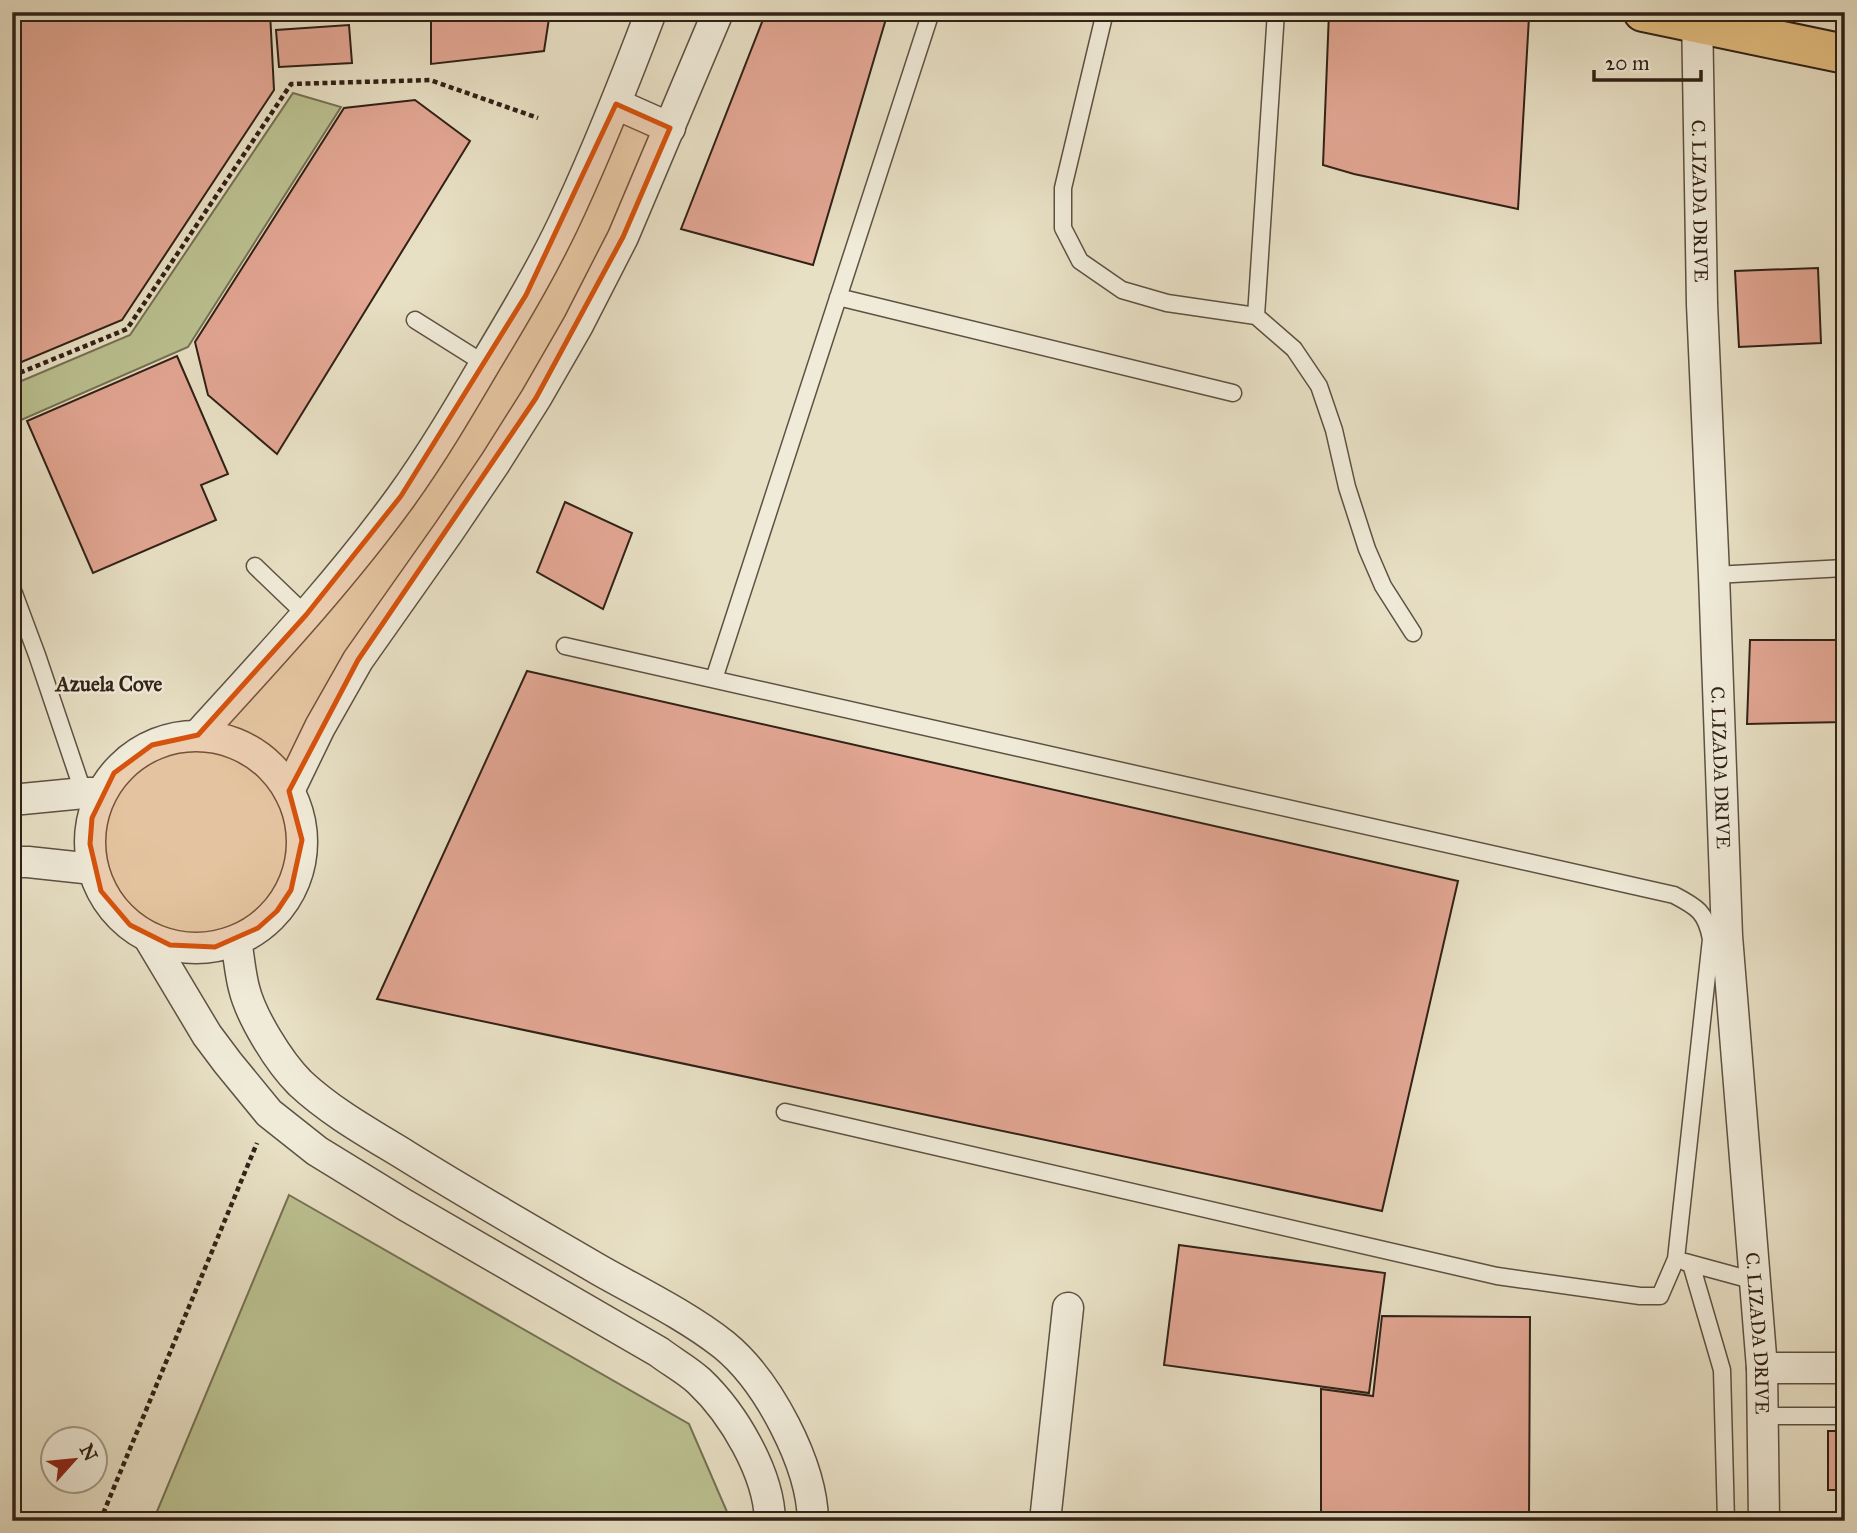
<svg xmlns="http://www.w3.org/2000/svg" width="1857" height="1533" font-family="'IM FELL Great Primer',serif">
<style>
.green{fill:#bbc191;stroke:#767154;stroke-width:2}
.building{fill:#e3a794;stroke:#302117;stroke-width:2}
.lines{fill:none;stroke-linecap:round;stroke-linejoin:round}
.service-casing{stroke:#5e5142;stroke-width:19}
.minor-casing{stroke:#5e5142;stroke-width:33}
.primary-casing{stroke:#302117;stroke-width:42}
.path{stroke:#302117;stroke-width:4.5;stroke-dasharray:5 3.5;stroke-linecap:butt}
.service{stroke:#f0ebd9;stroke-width:16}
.minor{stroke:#f0ebd9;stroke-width:30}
.primary{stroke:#e4c082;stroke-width:38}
.marked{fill:#d6530d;fill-opacity:0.2;stroke:#d6530d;stroke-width:5;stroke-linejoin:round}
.labels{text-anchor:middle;stroke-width:5;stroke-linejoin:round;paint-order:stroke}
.street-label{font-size:19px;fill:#302117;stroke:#f0ebd9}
.neighbourhood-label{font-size:21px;font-weight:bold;fill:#302117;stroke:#f0ebd9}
</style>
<rect width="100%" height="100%" fill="#e8e0c5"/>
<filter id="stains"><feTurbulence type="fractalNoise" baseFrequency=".00286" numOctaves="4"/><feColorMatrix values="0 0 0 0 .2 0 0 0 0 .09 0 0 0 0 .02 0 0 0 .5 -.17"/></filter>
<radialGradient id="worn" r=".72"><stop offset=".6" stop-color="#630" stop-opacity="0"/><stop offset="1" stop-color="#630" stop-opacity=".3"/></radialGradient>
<path class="green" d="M 293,93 L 341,107 L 188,347 L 12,424 L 12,385 L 130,335 Z
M 289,1195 L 689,1424 L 731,1521 L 153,1521 Z"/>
<path class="building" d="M 12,12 L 270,12 L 274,90 L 122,320 L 12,366 Z
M 431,12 L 550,12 L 544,51 L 431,64 Z
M 676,12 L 694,12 L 690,20 Z
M 766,12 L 888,12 L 813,265 L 681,229 Z
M 1329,12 L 1504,12 L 1529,17 L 1518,209 L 1354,174 L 1323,165 Z
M 349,25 L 352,63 L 279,67 L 276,30 Z
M 415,100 L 470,141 L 277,454 L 208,395 L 195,342 L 344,108 Z
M 1818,268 L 1821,343 L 1739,347 L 1735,271 Z
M 177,356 L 228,474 L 201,485 L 216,520 L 93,573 L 27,421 Z
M 565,502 L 632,533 L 603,609 L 537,572 Z
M 1750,640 L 1845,640 L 1845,722 L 1747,724 Z
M 527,671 L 1458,881 L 1382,1211 L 377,999 Z
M 1179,1245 L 1385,1273 L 1369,1393 L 1164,1365 Z
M 1382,1316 L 1530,1317 L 1529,1521 L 1321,1521 L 1321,1389 L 1373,1396 Z
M 1828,1431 L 1845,1431 L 1845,1490 L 1828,1490 Z"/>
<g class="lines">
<g class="service-casing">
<path id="service" d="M 1105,12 L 1063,188 L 1063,228 L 1080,261 L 1122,290 L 1167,303 L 1256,316 L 1294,349 L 1319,386 L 1334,430 L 1347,487 L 1367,549 L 1383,586 L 1413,633
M 838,297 L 1233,393
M 1256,316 L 1276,12
M 415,320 L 485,364
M 255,566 L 306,615
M 1714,575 L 1845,568
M 12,588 L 37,655 L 92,818
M 565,646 L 1674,895 C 1697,907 1706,912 1711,939 L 1676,1259 L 1660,1296 L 1640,1296 L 1497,1276 L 785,1112
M 714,679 L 931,12
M 1685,1262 L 1755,1281
M 1691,1264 L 1722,1370 L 1726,1521
M 1763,1416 L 1845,1416"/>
</g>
<g class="minor-casing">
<g id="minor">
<path id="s1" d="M 1697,12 L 1702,304 L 1714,575 L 1727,936 L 1762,1368 L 1764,1521"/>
<path d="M 616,104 L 670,128"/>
<path d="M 198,735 C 268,658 340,581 401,497 C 432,454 459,408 486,362 C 516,312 546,262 570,209 C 600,144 626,78 651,12"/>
<circle cx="196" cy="842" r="106"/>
<path d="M 289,791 L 320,727 L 358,660 L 449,531 L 495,463 L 536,398 L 578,325 L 623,237 L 718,12"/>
<path d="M 12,800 L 84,793 L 101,793"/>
<path d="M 12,862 L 28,862 L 93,869"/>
<path d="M 149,938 L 207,1035 L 228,1063 L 269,1113 L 317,1151 L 405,1205 L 659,1352 C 672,1362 687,1370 699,1381 C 733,1413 769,1473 770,1521"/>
<path d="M 236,941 C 239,956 240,973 244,988 C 251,1017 279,1062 300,1083 C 331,1112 369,1133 405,1155 C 469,1195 536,1233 601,1271 C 642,1294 687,1316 724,1345 C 768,1381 812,1464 813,1521"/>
<path d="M 1762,1368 L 1845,1368"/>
<path d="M 1045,1521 L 1068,1308"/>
</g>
</g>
<g class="primary-casing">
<path id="primary" d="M 1643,12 L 1845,54"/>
</g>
<path class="path" d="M 12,376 L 127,329 L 291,84 L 430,80 L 538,118
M 12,721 L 16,753
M 12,753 L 16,753 L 18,766
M 100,1521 L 257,1143"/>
<use href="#service" class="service"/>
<use href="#minor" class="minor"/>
<use href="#primary" class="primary"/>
</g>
<path class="marked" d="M 616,104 L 670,128 L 623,237 L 536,398 L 358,660 L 289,791 L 302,840 L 291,890 L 277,911 L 258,928 L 215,947 L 170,945 L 130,925 L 101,891 L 90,844 L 92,818 L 114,773 L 152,745 L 198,735 L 306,615 L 401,496 L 526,295 Z"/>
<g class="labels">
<g class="street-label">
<text dy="7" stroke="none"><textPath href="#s1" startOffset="189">C. LIZADA DRIVE</textPath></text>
<text dy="7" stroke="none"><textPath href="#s1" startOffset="756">C. LIZADA DRIVE</textPath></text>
<text dy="7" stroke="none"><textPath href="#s1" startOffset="1323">C. LIZADA DRIVE</textPath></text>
</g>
<g class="neighbourhood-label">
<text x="109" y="691">Azuela Cove</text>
</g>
</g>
<rect width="1857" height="1533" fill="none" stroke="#e8e0c5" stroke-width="42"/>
<rect x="14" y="14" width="1829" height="1505" fill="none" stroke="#302117" stroke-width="3.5"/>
<rect x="21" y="21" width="1815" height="1491" fill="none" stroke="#302117" stroke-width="2"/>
<g transform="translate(74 1460) rotate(63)"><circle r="33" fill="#f0ebd9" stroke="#a39a8b" stroke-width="2"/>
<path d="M0-5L12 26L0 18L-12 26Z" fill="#8f2418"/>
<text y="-10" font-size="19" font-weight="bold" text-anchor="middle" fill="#302117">N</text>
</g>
<path d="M1594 70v10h107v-10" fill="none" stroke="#302117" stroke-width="3.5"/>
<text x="1605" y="70" font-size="21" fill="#302117" stroke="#f0ebd9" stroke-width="5" paint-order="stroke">20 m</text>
<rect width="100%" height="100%" filter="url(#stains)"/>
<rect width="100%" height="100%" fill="url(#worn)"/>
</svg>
